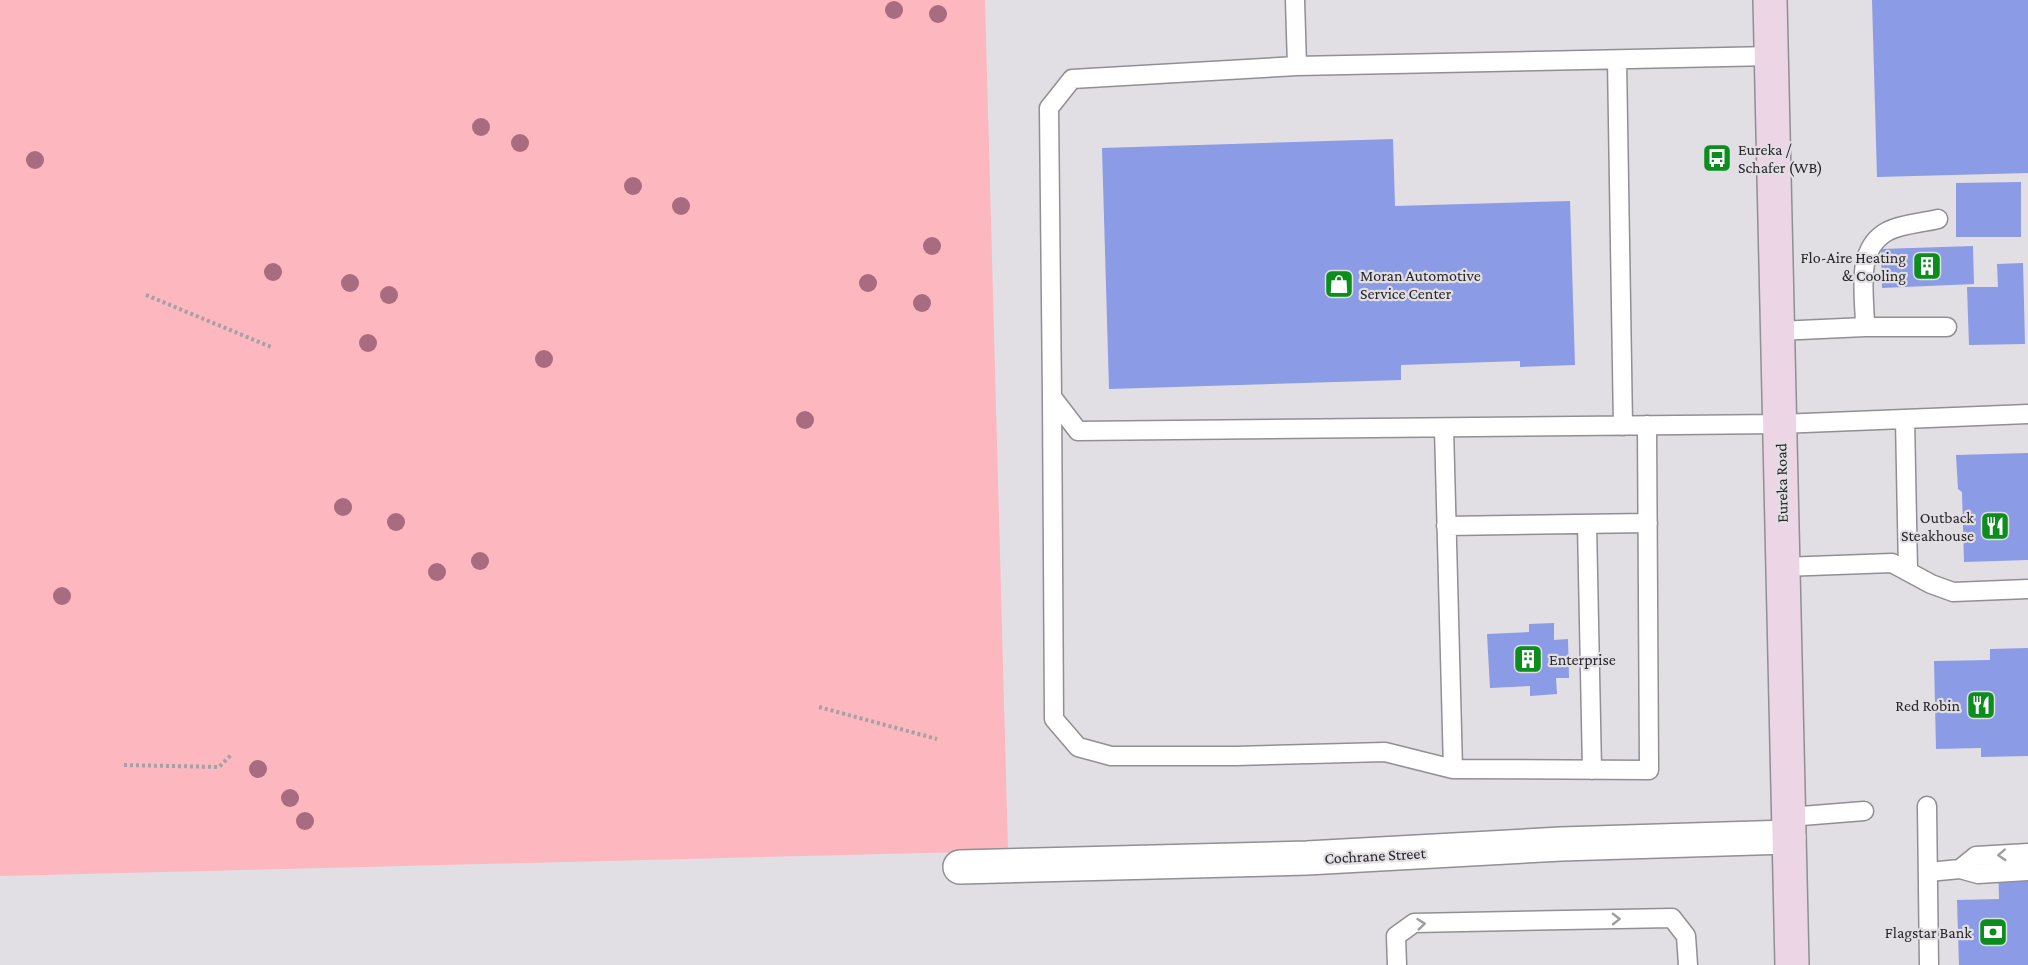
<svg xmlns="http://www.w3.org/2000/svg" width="2028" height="965" font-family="'Crimson Pro',serif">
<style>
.green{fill:#fdb7be}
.building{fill:#8b9be5}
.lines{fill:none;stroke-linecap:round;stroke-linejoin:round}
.service-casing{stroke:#918e94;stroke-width:21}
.minor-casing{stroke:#918e94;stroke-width:36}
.secondary-casing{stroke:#918e94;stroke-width:36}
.path{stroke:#a3a1a6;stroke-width:4;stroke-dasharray:3 3;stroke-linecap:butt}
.service{stroke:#fff;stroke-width:18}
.minor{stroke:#fff;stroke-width:33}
.secondary{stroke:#ecd5e5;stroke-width:33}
.tree{fill:#a96b7f}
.oneway{stroke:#9e9d9f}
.labels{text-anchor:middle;stroke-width:4.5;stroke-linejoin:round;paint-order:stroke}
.poi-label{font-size:16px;fill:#272629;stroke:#e1dee4;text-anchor:end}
.street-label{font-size:16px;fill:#272629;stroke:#e1dee4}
</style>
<rect width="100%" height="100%" fill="#e1dee4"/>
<path class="green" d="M 0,0 L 985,0 L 1008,851 L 0,876 Z"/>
<path class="building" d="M 1872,0 L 2028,0 L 2028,173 L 1877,177 Z
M 1393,139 L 1395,206 L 1570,201 L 1575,365 L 1520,367 L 1520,361 L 1401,365 L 1401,380 L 1109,389 L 1102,148 Z
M 2021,182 L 2021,237 L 1956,237 L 1956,183 Z
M 1973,246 L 1974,284 L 1882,288 L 1881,249 Z
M 2023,263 L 2025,344 L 1969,345 L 1967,287 L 1998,287 L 1997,264 Z
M 2028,453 L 2028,560 L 1964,562 L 1962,492 L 1958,489 L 1956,455 Z
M 1554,623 L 1554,640 L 1568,639 L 1569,678 L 1556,678 L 1557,694 L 1530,696 L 1530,686 L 1490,688 L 1487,634 L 1529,632 L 1529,624 Z
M 2028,648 L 2028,756 L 1981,757 L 1981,748 L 1936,749 L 1934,661 L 1990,660 L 1990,649 Z
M 1998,858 L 2028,858 L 2028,965 L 1959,965 L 1957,900 L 1999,899 Z"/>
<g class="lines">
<g class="service-casing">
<path id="service" d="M 1295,0 L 1297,66
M 1772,56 L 1297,66 L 1072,79 L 1049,108 L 1052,397 L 1078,431 L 1780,424 L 2028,414
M 1617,60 L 1623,426
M 1865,327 C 1865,294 1854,249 1888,231 C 1902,224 1922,223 1938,219
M 1778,331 L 1865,327 L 1947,327
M 1052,397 L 1054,719 L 1078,747 L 1111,756 L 1236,756 L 1385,752 L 1453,769 L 1444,428
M 1905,419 L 1908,571
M 1587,524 L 1592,770
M 1446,526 L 1648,523
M 1783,567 L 1892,563 L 1931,584 L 1953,592 L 2028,589
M 1453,769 L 1649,770 L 1647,425
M 1927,806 L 1929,965
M 1789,817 L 1864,811
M 1960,869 L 1976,856 L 2028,853
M 1928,872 L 1960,869 L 1978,874 L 2028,871
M 1397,965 L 1396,936 L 1414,923 L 1672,918 L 1686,936 L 1688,965"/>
</g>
<g class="minor-casing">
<path id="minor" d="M 960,867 L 1307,858 L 1561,844 L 1789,837"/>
</g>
<g class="secondary-casing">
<path id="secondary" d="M 1770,0 L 1792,965"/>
</g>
<path class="path" d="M 146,295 L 271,347
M 819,707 L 937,739
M 124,765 L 219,767 L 232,754"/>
<use href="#service" class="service"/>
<use href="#minor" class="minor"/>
<use href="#secondary" class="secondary"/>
</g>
<g class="tree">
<circle cx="894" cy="10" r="9"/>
<circle cx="938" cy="14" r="9"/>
<circle cx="481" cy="127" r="9"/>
<circle cx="520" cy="143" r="9"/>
<circle cx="35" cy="160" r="9"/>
<circle cx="633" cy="186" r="9"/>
<circle cx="681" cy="206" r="9"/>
<circle cx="932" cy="246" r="9"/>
<circle cx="273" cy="272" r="9"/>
<circle cx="350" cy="283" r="9"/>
<circle cx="868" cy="283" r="9"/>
<circle cx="389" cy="295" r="9"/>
<circle cx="922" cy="303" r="9"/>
<circle cx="368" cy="343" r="9"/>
<circle cx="544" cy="359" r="9"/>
<circle cx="805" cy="420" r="9"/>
<circle cx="343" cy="507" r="9"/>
<circle cx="396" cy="522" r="9"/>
<circle cx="480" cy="561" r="9"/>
<circle cx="437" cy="572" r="9"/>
<circle cx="62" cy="596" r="9"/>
<circle cx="258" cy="769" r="9"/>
<circle cx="290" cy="798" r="9"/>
<circle cx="305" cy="821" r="9"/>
</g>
<defs><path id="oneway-chevron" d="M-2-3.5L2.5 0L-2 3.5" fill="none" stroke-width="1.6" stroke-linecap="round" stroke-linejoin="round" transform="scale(1.5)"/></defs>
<g class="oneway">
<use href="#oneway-chevron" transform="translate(2002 855) rotate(177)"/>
<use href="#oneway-chevron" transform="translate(1616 919) rotate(-1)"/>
<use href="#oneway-chevron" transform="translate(1421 924) rotate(-6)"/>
</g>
<defs>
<g id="bus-square" transform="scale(1.5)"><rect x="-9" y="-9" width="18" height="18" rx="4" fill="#0b8e1d" stroke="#e1dee4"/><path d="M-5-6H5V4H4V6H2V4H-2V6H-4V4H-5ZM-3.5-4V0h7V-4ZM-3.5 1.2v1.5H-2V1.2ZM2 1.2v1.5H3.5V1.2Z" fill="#fff"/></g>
<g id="building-square" transform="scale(1.5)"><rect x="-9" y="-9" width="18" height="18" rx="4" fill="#0b8e1d" stroke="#e1dee4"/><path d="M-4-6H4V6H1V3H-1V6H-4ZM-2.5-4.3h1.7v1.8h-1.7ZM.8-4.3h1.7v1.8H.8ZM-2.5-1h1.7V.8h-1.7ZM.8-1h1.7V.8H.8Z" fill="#fff"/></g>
<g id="shop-square" transform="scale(1.5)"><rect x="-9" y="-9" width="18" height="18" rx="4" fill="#0b8e1d" stroke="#e1dee4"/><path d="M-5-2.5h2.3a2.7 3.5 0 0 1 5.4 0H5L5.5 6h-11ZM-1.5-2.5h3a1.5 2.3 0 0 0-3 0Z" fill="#fff"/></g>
<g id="restaurant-square" transform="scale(1.5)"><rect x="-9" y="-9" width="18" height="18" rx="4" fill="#0b8e1d" stroke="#e1dee4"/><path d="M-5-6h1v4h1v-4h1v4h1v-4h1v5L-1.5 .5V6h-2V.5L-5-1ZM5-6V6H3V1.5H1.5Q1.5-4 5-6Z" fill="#fff"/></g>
<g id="bank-square" transform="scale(1.5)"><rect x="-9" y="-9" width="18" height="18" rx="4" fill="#0b8e1d" stroke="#e1dee4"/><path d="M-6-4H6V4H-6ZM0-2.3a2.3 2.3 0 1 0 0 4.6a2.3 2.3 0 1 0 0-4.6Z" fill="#fff"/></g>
</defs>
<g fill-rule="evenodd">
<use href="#bus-square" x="1717" y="158"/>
<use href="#building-square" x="1927" y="266"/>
<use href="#shop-square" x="1339" y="284"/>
<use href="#restaurant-square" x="1995" y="526"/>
<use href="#building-square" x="1528" y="659"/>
<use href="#restaurant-square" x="1981" y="705"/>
<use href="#bank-square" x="1993" y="932"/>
</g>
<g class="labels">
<g class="poi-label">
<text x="1738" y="155" text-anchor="start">Eureka /<tspan x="1738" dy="18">Schafer (WB)</tspan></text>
<text x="1906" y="263">Flo-Aire Heating<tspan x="1906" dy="18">&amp; Cooling</tspan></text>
<text x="1360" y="281" text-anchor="start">Moran Automotive<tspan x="1360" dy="18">Service Center</tspan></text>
<text x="1974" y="523">Outback<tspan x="1974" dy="18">Steakhouse</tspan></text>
<text x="1549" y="665" text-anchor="start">Enterprise</text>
<text x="1960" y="711">Red Robin</text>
<text x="1972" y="938">Flagstar Bank</text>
</g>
<g class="street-label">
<text transform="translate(1781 483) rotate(-91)" y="6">Eureka Road</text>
<text transform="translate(1375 855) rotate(-3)" y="6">Cochrane Street</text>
</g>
</g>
</svg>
